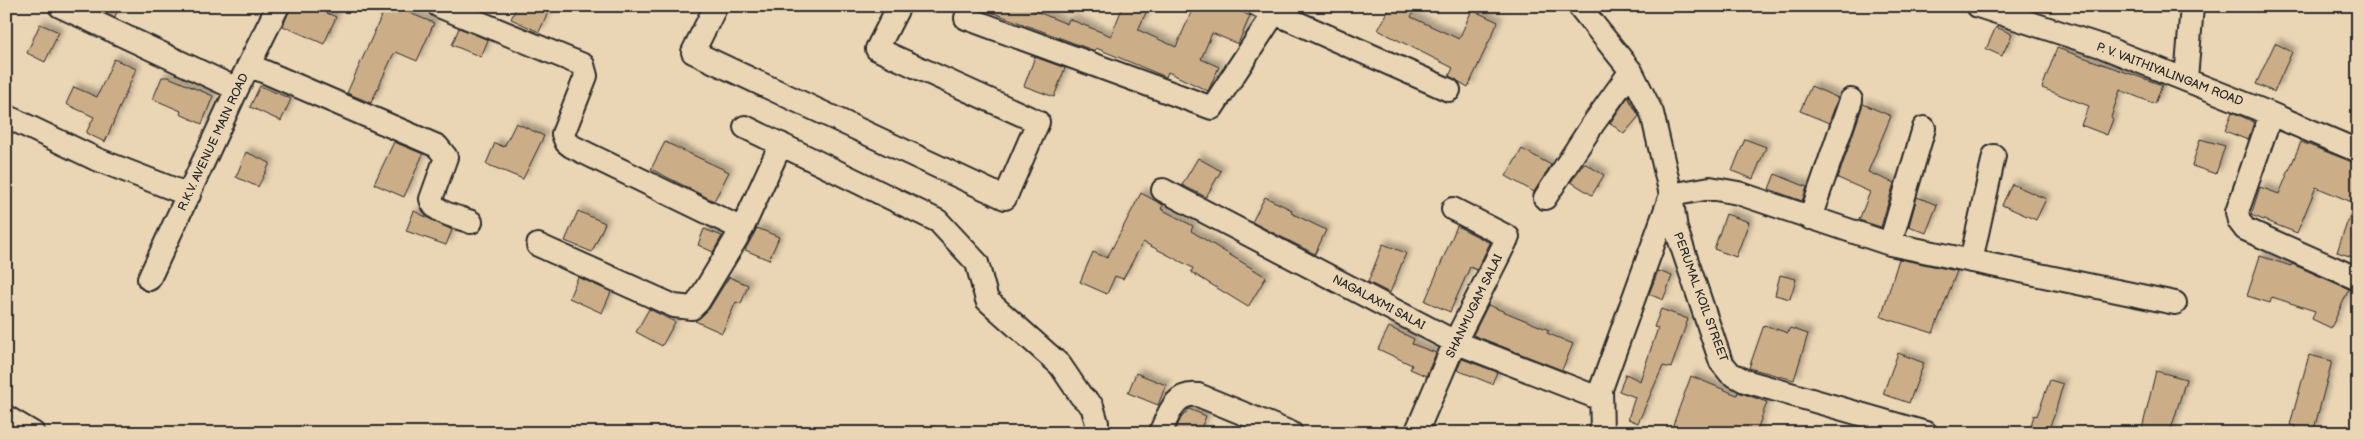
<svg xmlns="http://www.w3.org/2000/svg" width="2364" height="439" font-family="'Balsamiq Sans',sans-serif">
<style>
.building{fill:#cbad88;stroke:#2b2b2b;filter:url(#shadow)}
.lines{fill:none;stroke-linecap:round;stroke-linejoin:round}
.minor-casing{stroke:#2b2b2b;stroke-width:26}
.minor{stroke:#ead5b4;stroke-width:22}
.labels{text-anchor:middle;stroke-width:4;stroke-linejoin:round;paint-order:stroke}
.street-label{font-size:12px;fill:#2b2b2b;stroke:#ead5b4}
</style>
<defs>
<filter id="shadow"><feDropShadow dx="4.5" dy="-4.5" stdDeviation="2.5" flood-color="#0004"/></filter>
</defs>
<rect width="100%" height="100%" fill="#ead5b4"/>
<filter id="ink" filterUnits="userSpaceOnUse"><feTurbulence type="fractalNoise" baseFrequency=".02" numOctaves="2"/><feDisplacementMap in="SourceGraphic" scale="10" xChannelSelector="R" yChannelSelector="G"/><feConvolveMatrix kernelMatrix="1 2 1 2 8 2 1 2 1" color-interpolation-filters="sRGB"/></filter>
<g filter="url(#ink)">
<path class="building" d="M 95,6 L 119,6 L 115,17 Z
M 291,6 L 311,6 L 336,17 L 324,44 L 283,26 Z
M 386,6 L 401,12 L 402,10 L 434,23 L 417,61 L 396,52 L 393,55 L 371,103 L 347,93 Z
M 517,6 L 551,6 L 539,32 L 511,19 Z
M 975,6 L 1023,6 L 1067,24 L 1069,19 L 1111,36 L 1123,6 L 1149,6 L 1138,30 L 1176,47 L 1194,6 L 1229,6 L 1250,16 L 1238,44 L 1212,33 L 1201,59 L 1219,67 L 1208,91 L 1168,72 L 1166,77 L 1096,48 L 1095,51 Z
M 1391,6 L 1416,6 L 1411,17 L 1459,39 L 1472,10 L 1498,22 L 1468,87 L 1449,76 L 1453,68 L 1378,30 Z
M 40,24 L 59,32 L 45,62 L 27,53 Z
M 1996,27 L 2012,34 L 2002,56 L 1986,49 Z
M 459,28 L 488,40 L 481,57 L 452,45 Z
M 2275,43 L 2292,52 L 2274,92 L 2256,84 Z
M 2057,48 L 2162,85 L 2155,104 L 2120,90 L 2111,117 L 2113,119 L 2107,135 L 2081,125 L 2089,106 L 2042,88 Z
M 1035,57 L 1065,68 L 1054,97 L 1024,86 Z
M 114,59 L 136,69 L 105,142 L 86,133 L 94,117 L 66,104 L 74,87 L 97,97 Z
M 162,77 L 168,77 L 213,96 L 202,124 L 180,114 L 181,111 L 153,99 Z
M 260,86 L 291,99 L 281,121 L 250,107 Z
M 1811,86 L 1838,98 L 1829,123 L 1800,111 Z
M 1628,97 L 1639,116 L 1624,134 L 1610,123 Z
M 1863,104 L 1891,116 L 1868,172 L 1894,183 L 1881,227 L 1859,220 L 1870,192 L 1838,178 Z
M 2232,112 L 2254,122 L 2248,140 L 2225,131 Z
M 516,123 L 544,136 L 523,179 L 486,164 L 495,143 L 504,147 Z
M 1745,139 L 1766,147 L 1753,179 L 1732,171 Z
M 2200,139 L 2225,146 L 2216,174 L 2192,166 Z
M 394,142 L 423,154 L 404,197 L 374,184 Z
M 665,142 L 729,172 L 714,201 L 651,169 Z
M 2301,142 L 2358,164 L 2358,250 L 2355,258 L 2337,252 L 2354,203 L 2316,187 L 2297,233 L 2251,215 L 2260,187 L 2279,194 Z
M 1522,149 L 1551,165 L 1534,192 L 1506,176 Z
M 246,152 L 270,163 L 258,187 L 236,177 Z
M 1198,158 L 1221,171 L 1206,197 L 1182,185 Z
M 1584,163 L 1604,175 L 1592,195 L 1571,182 Z
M 1775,174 L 1807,187 L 1802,201 L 1769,189 Z
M 2012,184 L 2046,199 L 2036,220 L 2002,205 Z
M 1141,193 L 1163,205 L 1161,209 L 1193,226 L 1191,231 L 1266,277 L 1248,307 L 1191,272 L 1193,268 L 1143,242 L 1123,279 L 1115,276 L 1107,294 L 1080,282 L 1093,252 L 1107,258 Z
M 1265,197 L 1292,210 L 1291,213 L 1326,230 L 1315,254 L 1252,222 Z
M 1917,197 L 1937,205 L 1926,233 L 1909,226 Z
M 414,211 L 452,230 L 446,245 L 406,231 Z
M 578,211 L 605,223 L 592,252 L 565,241 Z
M 1726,214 L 1749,222 L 1736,257 L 1714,249 Z
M 1457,226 L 1490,243 L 1477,270 L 1470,267 L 1450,312 L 1425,301 Z
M 757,228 L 779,237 L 769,260 L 745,250 Z
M 704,229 L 722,236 L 713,252 L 698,245 Z
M 1383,244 L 1406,253 L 1390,293 L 1368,282 Z
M 2260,256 L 2291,266 L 2292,264 L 2349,289 L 2331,328 L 2312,319 L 2315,311 L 2272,297 L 2270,303 L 2247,296 Z
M 1899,259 L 1957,271 L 1933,333 L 1881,317 Z
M 1658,271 L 1672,276 L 1663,300 L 1649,294 Z
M 1780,275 L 1796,279 L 1790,299 L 1775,295 Z
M 578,277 L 611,292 L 602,313 L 569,298 Z
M 729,277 L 748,285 L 741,304 L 736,302 L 722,333 L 695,321 L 709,309 Z
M 1488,305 L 1549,330 L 1547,333 L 1573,344 L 1562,370 L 1473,335 Z
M 649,309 L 675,322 L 662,346 L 636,332 Z
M 1661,309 L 1688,319 L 1671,368 L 1663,366 L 1638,423 L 1628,419 L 1635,397 L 1619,391 L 1626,374 L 1640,381 L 1658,328 L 1654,327 Z
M 1764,325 L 1788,333 L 1790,328 L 1808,334 L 1794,380 L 1749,368 Z
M 1389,327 L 1414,339 L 1412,344 L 1436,353 L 1426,376 L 1410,369 L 1412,365 L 1378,349 Z
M 1898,353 L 1924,363 L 1909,403 L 1883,394 Z
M 2309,355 L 2332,361 L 2313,433 L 2294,433 L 2295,426 L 2290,425 Z
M 1462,359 L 1497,372 L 1492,384 L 1457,370 Z
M 2156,371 L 2186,379 L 2170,433 L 2141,433 Z
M 1136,373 L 1166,385 L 1158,405 L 1128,393 Z
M 1691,376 L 1737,395 L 1738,392 L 1767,402 L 1756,433 L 1670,433 Z
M 2050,380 L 2063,384 L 2054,416 L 2047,433 L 2029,433 L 2034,415 L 2037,416 Z
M 1189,409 L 1206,416 L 1199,433 L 1174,433 L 1181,418 Z"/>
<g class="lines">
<g class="minor-casing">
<path id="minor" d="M 60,6 L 237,89
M 439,6 L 583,65 L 586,76 L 563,134 L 566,142 L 571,146 L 742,229
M 716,6 L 693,52 L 1005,198 L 1038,122 L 877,49 L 899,6
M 1259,6 L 1449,90
M 1579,6 L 1631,71 L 1652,113 L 1671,195 L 1676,229 L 1721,362 L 1730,373 L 1745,381 L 1926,433
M 1978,6 L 2101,46 L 2271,114 L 2358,151
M 966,18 L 1212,108 L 1279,6
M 249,65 L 437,146 L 446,157 L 431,199 C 434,214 459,217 471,222
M 2186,79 L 2192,6
M 2271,114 L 2237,212 L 2239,221 L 2245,229 L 2358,279
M 6,116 L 96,159 L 189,195
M 745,127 L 938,221 L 977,263 L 987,300 L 1060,365 L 1081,396 L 1092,406 L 1097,423 L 1096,431
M 1163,190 L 1455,342 L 1601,399
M 1545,198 L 1593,124 L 1631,71
M 1810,218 L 1851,100
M 1890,244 L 1924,128
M 538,245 L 674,306 L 692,308 L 698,302 L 742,229 L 781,144
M 1971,261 L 1994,156
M 149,279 L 237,89 L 278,6
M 6,417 L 33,433
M 1160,433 C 1169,414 1174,392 1198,395 L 1291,433
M 1416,433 L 1455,342 L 1508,237 L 1453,209
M 1602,433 L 1601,389 L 1671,195 L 1710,188 L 1738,193 L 1890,244 L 2175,303"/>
</g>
<use href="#minor" class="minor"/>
</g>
</g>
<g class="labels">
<g class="street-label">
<text transform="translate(2170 74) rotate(21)" y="4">P. V. VAITHIYALINGAM ROAD</text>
<text transform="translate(213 142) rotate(-65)" y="4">R.K.V. AVENUE MAIN ROAD</text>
<text transform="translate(1701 297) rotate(70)" y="4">PERUMAL KOIL STREET</text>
<text transform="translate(1379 302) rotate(28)" y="4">NAGALAXMI SALAI</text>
<text transform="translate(1474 306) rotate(-64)" y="4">SHANMUGAM SALAI</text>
</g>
</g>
<rect width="2364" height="439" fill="none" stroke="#ead5b4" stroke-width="25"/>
<rect x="12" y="12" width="2339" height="414" fill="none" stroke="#2b2b2b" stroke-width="2" filter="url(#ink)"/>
</svg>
